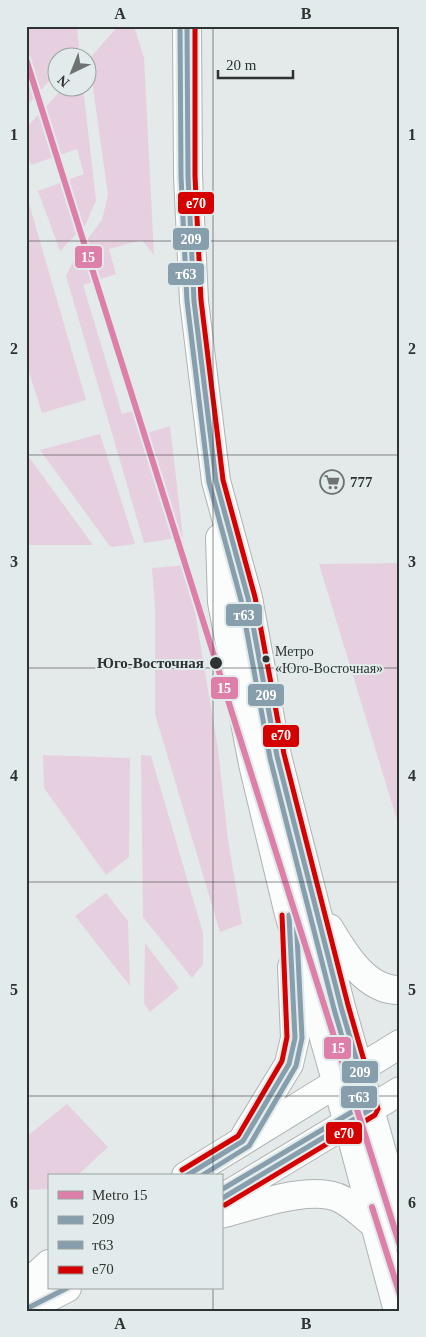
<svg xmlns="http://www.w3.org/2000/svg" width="426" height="1337" font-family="'Times New Roman',serif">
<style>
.green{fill:#e6d0df}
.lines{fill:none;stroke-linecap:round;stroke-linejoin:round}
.secondary-casing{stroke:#b0b3b3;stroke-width:30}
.secondary{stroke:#fbfcfc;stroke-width:28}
.bus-1-casing{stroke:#e2ebeb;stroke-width:9}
.bus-2-casing{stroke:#e2ebeb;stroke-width:9}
.bus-3-casing{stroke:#e2ebeb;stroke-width:9}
.bus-1{stroke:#879ead;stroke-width:5}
.bus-2{stroke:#879ead;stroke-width:5}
.bus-3{stroke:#d50100;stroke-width:5}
.metro-1-casing{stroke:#e2ebeb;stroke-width:10}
.metro-1{stroke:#dd7fa9;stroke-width:6}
.grid{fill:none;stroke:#2f3232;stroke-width:1;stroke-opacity:0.55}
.bus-dot{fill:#2f3232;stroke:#e2ebeb;stroke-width:2}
.labels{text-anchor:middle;stroke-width:4;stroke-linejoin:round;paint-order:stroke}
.bus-label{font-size:14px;fill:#2f3232;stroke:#e2ebeb;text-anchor:start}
.poi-label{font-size:15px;font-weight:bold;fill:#2f3232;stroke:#e2ebeb;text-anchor:start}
.stop-label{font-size:15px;font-weight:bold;fill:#2f3232;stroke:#e2ebeb;text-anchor:end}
.line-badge{stroke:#e2ebeb;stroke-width:2}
.badge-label{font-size:14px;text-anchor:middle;font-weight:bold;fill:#fff}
.neatline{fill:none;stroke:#2f3232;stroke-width:2}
.grid-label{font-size:16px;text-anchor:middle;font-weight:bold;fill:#2f3232}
</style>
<rect width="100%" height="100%" fill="#e4e9e9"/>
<path class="green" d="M 26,26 L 77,26 L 79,48 L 71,57 L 58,58 L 57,72 L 26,107 Z
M 118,26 L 134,26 L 144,58 L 154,255 L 142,240 L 109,249 L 116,274 L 83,285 L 122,414 L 136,410 L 144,434 L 170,426 L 183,537 L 144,543 L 66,276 L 77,253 L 102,220 L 108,195 L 89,59 Z
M 63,88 L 83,88 L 96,200 L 86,224 L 60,251 L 38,191 L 84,174 L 77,149 L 31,165 L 26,150 L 26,128 Z
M 28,200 L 86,400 L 42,413 L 26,363 L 26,201 Z
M 100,434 L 135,544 L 112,547 L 109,545 L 40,450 Z
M 26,453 L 93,545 L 26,545 Z
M 400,563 L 400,830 L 319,564 Z
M 187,565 L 218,749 L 228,840 L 242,924 L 220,932 L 155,714 L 155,606 L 152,568 Z
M 43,755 L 130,758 L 129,857 L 106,875 L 44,788 Z
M 141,755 L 151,756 L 203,933 L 203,964 L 192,978 L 143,917 Z
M 106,893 L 128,921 L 130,986 L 75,916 Z
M 145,943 L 179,988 L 150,1012 L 144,1004 Z
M 67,1104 L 108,1147 L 77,1176 L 49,1176 L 49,1189 L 26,1190 L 26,1137 Z"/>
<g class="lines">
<g class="secondary-casing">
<path id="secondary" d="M 187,26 L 188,176 L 194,301 L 216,481 L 248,598 L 277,756 L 341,1007 L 400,1216
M 220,538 L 222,602 L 253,764 L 289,914 L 348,1123 L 398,1311
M 329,928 C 344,953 366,991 400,990
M 245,1136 L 289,1064 L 295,1038 L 292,967
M 186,1176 L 400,1044
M 221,1199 L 400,1091
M 221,1214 C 253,1206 314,1183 343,1200 C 354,1206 364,1216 374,1224
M 26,1285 L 49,1264
M 26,1309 L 67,1288"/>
</g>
<use href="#secondary" class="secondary"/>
<g class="bus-1-casing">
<path id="bus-1" d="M 187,26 L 188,176 L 194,301 L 216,481 L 248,598 L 277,756 L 341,1007 L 371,1109 L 221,1199
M 186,1176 L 243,1141 L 289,1064 L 295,1038 L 289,915
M 26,1309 L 67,1288"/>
</g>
<g class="bus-2-casing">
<path id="bus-2" d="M 180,26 L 181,176 L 187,301 L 209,482 L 241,600 L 270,758 L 334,1009 L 362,1106 L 221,1190
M 201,1176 L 249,1146 L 296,1066 L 302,1038 L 296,915"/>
</g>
<g class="bus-3-casing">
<path id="bus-3" d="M 195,26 L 195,176 L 201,300 L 223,480 L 255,597 L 284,754 L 348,1005 L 378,1109 L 375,1115 L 225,1205
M 182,1170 L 238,1136 L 282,1061 L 287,1037 L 282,915"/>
</g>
<use href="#bus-1" class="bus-1"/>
<use href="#bus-2" class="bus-2"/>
<use href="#bus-3" class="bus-3"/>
<g class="metro-1-casing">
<path id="metro-1" d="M 26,59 L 400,1246
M 372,1207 L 400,1295"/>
</g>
<use href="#metro-1" class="metro-1"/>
</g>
<path class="grid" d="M 213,26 L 213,1176M 26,241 L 400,241M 26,455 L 400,455M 26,668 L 400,668M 26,882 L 400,882M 26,1096 L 400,1096M 213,1288 L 213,1311"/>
<defs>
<g id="supermarket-ring" transform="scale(1.25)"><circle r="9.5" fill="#e2ebeb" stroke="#6e7272" stroke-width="1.5"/><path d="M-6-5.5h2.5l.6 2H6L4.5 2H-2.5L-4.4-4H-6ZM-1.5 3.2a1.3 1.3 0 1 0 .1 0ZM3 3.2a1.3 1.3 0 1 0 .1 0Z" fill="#6e7272"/></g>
</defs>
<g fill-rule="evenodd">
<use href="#supermarket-ring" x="332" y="482"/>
</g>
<g class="bus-dot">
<circle cx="266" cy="659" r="4.5"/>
<circle cx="216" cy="663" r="7"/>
</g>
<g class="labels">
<g class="bus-label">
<text x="275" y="656">Метро<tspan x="275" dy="17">«Юго-Восточная»</tspan></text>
</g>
<g class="poi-label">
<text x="350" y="487">777</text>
</g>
<g class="stop-label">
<text x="204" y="668">Юго-Восточная</text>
</g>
</g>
<g class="line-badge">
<rect x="177" y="191" width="38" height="24" rx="5" fill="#d50100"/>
<rect x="172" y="227" width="38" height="24" rx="5" fill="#879ead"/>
<rect x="74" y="245" width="29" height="24" rx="5" fill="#dd7fa9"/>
<rect x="167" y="262" width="38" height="24" rx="5" fill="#879ead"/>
<rect x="225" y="603" width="38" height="24" rx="5" fill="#879ead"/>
<rect x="210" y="676" width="29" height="24" rx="5" fill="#dd7fa9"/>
<rect x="247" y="683" width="38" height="24" rx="5" fill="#879ead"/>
<rect x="262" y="724" width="38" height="24" rx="5" fill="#d50100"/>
<rect x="323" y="1036" width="29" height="24" rx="5" fill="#dd7fa9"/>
<rect x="341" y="1060" width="38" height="24" rx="5" fill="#879ead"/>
<rect x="340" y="1085" width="38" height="24" rx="5" fill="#879ead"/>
<rect x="325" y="1121" width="38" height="24" rx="5" fill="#d50100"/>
</g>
<g class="badge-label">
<text x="196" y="208">е70</text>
<text x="191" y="244">209</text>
<text x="88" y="262">15</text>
<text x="186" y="279">т63</text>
<text x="244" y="620">т63</text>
<text x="224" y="693">15</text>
<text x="266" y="700">209</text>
<text x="281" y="740">е70</text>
<text x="338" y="1053">15</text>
<text x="360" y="1077">209</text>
<text x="359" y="1102">т63</text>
<text x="344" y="1138">е70</text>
</g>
<rect width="426" height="1337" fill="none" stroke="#e2ebeb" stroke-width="55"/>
<rect x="48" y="1174" width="175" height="115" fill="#e2ebeb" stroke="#9aa1a1"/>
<rect x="58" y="1191" width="25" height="8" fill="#dd7fa9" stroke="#9aa1a1"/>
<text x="92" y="1200" font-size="15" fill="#2f3232">Metro 15</text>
<rect x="58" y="1216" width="25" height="8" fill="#879ead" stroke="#9aa1a1"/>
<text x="92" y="1224" font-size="15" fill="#2f3232">209</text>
<rect x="58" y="1241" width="25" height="8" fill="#879ead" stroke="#9aa1a1"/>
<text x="92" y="1250" font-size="15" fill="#2f3232">т63</text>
<rect x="58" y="1266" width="25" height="8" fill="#d50100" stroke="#9aa1a1"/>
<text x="92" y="1274" font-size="15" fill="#2f3232">е70</text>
<g transform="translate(72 72) rotate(223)"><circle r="24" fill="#e2ebeb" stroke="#9aa1a1"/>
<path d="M0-4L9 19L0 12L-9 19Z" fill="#6e7272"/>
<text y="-8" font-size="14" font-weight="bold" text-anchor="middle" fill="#2f3232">N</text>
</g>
<path d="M218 70v8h75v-8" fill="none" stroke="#2f3232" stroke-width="2.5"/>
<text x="226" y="70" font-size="15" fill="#2f3232" stroke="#e2ebeb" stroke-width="4" paint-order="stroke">20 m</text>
<rect x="28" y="28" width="370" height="1282" class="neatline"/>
<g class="grid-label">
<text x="120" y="19">A</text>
<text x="306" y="19">B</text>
<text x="14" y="140">1</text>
<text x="412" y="140">1</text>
<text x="14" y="354">2</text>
<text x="412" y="354">2</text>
<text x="14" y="567">3</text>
<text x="412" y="567">3</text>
<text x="14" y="781">4</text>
<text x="412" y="781">4</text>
<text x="14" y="995">5</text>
<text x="412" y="995">5</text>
<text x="14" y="1208">6</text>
<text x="412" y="1208">6</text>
<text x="120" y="1329">A</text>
<text x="306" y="1329">B</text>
</g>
</svg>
